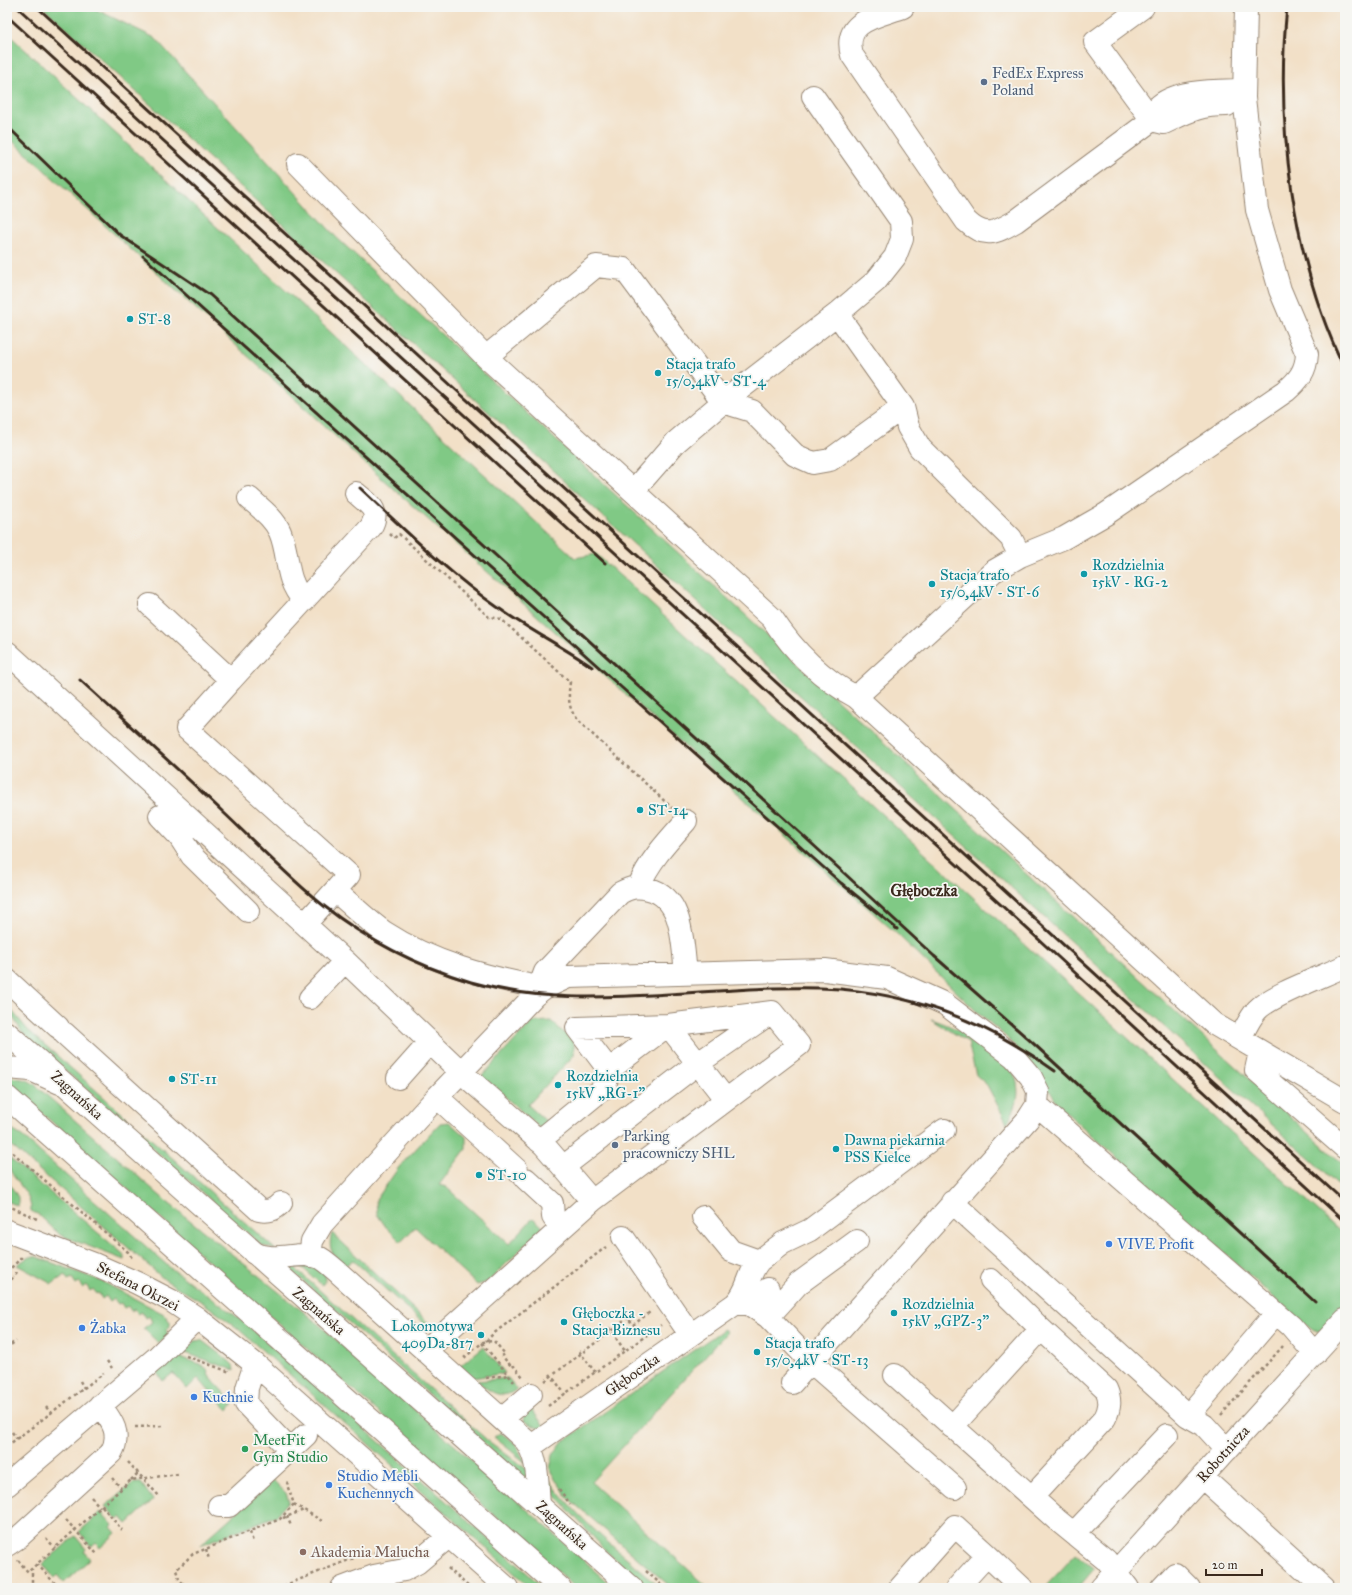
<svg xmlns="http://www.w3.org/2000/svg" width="1352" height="1595" font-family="'IM FELL Great Primer',serif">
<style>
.green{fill:#80c985;stroke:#5e7a52}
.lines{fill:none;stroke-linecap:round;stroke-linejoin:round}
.minor-casing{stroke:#968572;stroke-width:24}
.major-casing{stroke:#968572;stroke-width:24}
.path{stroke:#968572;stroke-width:2.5;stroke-dasharray:3 3;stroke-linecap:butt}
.minor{stroke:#fff;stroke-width:22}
.major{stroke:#fff;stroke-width:22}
.rail{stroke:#3b2a1e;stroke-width:3}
.service-dot{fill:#5c6f8a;stroke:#f6f6f2;stroke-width:1.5}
.culture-dot{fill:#0f9aa8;stroke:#f6f6f2;stroke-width:1.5}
.shop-dot{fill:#3f7fe0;stroke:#f6f6f2;stroke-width:1.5}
.leisure-dot{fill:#2e9e5b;stroke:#f6f6f2;stroke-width:1.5}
.education-dot{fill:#8d6e63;stroke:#f6f6f2;stroke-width:1.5}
.labels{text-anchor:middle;stroke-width:3.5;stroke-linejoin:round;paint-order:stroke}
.service-label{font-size:15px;fill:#4e5e75;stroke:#f6f6f2;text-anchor:start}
.culture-label{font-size:15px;fill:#0d838f;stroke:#f6f6f2;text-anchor:start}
.street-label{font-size:15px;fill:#3b2a1e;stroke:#f6f6f2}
.shop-label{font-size:15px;fill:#366cbe;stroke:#f6f6f2;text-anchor:start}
.leisure-label{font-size:15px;fill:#27864d;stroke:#f6f6f2;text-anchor:start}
.education-label{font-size:15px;fill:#785e54;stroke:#f6f6f2;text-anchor:start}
.neighbourhood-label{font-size:16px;font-weight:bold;fill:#3b2a1e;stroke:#f6f6f2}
</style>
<rect width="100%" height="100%" fill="#f6f6f2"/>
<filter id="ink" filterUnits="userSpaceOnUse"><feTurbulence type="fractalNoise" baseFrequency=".025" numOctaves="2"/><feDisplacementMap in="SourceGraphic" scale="8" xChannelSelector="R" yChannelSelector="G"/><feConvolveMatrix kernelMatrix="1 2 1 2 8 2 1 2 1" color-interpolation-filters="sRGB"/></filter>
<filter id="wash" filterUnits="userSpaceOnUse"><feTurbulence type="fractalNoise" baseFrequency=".012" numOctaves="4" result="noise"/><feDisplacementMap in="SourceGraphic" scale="16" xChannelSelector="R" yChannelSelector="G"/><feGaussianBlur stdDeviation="0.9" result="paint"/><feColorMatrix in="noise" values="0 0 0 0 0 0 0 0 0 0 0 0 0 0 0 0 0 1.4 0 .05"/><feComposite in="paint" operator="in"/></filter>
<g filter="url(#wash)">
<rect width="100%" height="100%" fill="#f2e0c7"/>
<path class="green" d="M 43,7 L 91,7 L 155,38 L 336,237 L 1204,1038 L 1345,1166 L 1345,1191 Z
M 7,33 L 575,558 L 596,554 L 1345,1236 L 1345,1309 L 1325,1331 L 1314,1331 L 1298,1319 L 1059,1106 L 1040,1075 L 1027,1058 L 1004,1035 L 974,1009 L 897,934 L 380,477 L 7,136 Z
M 7,1005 L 28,1030 L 276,1250 L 261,1245 L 22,1032 L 7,1008 Z
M 931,1019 C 955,1026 1013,1055 1017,1083 C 1020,1099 1015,1110 1007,1123 L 987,1085 L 976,1075 L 968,1042 Z
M 551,1021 L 574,1042 L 574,1055 L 528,1105 L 548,1123 L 542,1130 L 482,1076 L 532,1022 Z
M 7,1076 L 27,1080 L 34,1084 L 166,1201 L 316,1322 L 615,1588 L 576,1588 L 7,1082 Z
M 449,1122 L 466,1137 L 466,1149 L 439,1185 L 446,1187 L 509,1244 L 533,1218 L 543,1227 L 488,1282 L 477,1285 L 415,1227 L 401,1242 L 386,1227 L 377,1214 L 376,1200 L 399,1167 L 440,1123 Z
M 7,1127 L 22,1136 L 168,1266 L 244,1322 L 544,1588 L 531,1588 L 236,1327 L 202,1302 L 165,1280 L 7,1142 Z
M 7,1156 L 122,1253 L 124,1257 L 124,1260 L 60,1235 L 39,1215 L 31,1211 C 31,1187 7,1180 7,1156 Z
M 7,1180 L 18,1197 L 18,1206 L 7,1201 Z
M 332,1233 L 437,1331 L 431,1330 L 353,1260 L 345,1266 C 333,1255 327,1250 332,1233 Z
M 34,1256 L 101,1281 L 164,1314 L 170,1322 L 170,1326 L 166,1331 L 170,1336 L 159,1343 L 151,1336 L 144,1328 L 152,1322 L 149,1316 L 145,1318 L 142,1312 L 138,1314 L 135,1309 L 131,1311 L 128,1306 L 124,1308 L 121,1303 L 118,1304 L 114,1299 L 110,1302 L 106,1296 L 102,1299 L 99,1293 L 97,1294 L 93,1289 L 90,1291 L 86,1285 L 82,1288 L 79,1282 L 76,1284 L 72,1278 L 68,1280 L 65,1275 L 52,1284 L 17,1265 L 27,1258 Z
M 289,1263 L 487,1440 L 529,1471 L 527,1479 L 523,1479 L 291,1270 L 287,1266 Z
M 298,1264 L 311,1265 L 325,1274 L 326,1280 L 322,1285 Z
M 724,1329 L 727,1332 L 591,1482 L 709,1588 L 672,1588 L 568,1498 L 551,1472 L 550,1468 L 553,1455 L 562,1442 Z
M 201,1340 L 229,1361 L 233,1365 L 234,1370 L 183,1352 L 194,1341 Z
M 483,1347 L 505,1373 L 473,1378 L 460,1366 Z
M 179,1357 L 200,1364 L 207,1369 L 209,1376 L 233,1403 L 228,1410 L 216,1398 L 212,1400 L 207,1395 L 210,1392 L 198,1378 L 187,1389 L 173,1373 L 163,1381 L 157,1373 L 174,1358 Z
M 508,1378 L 517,1389 C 502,1401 490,1392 477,1381 Z
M 529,1406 L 544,1426 L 540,1429 L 524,1421 L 523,1415 Z
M 501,1433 L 514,1442 L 526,1463 L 494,1437 Z
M 546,1475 C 576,1519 621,1553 661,1588 L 647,1588 L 606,1551 L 554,1494 L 548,1484 Z
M 273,1480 L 286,1493 L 289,1501 L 276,1516 L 200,1545 Z
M 133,1483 L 141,1483 L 153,1500 L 127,1524 L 121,1517 L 118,1520 L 105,1506 Z
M 101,1512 L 113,1525 L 111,1527 L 116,1533 L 100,1548 L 96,1543 L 92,1547 L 79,1532 Z
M 75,1536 L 86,1549 L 84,1552 L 90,1559 L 64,1583 L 57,1575 L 54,1578 L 43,1564 Z
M 1076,1554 L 1094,1569 L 1078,1588 L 1044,1588 Z"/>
</g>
<g filter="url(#ink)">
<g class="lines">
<g class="minor-casing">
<path id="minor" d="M 903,7 C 879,16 842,20 852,55 L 966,221 C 985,239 995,233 1016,221 L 1152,120 C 1153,116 1155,111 1157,108 C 1175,89 1219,91 1244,90
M 1143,7 L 1095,42 L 1152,120 L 1164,123 C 1189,111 1198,105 1227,105
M 1246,7 L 1244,98 L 1257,210 L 1280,290 L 1307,354 C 1306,371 1299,380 1286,391 L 1106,514 L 1064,538 L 1020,556 L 994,571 L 856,697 L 1214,1024 L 1345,1101
M 298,164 L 486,357 L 596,266 L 624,269 L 723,402 L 837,314 L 876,281 L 895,257 L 902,239 L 901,221 L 813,96
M 837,314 L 903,407 L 908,427 L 920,448 L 1011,538 L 1020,556
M 486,357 L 772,618 C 793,650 822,679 856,697
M 634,490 L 676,442 L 723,402 L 752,411 L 795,455 L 813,463 L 830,460 L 903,407
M 249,498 C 260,508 274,518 280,532 C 291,559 283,576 304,601
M 150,605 L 231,680 L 187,729 L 349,875 L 305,924
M 7,652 L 345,961 L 461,1072 L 544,1145 L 592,1201
M 231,680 L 371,527 C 381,509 368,504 356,493
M 160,816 L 179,836 L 190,825
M 179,836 L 192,856 L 248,911
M 639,886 C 649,861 668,841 686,821
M 335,891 C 351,904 367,920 384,932 C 431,963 489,978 544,988 L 542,980 L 545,972 L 620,893 C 631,887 637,886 649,889 C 684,898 682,943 686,973
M 7,980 L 58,1027
M 310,998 L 345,961
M 64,1033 L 259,1210 C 269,1212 274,1210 281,1203
M 1240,1039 C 1245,1029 1249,1019 1257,1010 C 1271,995 1324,976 1345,966
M 1260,1052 L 1256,1070 L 1345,1148
M 7,1068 L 31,1070 L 60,1083
M 398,1078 L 430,1042
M 437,1097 L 517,1170
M 1037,1105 L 1276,1313
M 539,1141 L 605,1087 L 609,1070 L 668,1025 L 726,1100
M 563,1167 L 697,1064 L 769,1014
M 526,1179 L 552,1203 L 553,1217 L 562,1228
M 952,1202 L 1188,1416
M 703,1217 L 731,1251 L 759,1261 L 783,1243 L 810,1230 L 944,1130
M 7,1231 L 94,1264 L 137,1283 L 170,1300 L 197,1318 L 255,1364 L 507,1588
M 623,1237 L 690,1334
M 254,1253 C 276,1264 300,1249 320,1258 C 327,1262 334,1269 340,1274 L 525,1440 C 539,1458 537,1483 539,1505
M 310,1256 L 312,1241 L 322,1224 L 437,1097 L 535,995 L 544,988 L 568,977 L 825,970 L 887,978 L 945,1004 L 1014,1057 L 1031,1077 L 1038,1091 L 1037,1105 L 1028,1119 L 792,1383
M 991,1280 L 1041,1329
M 735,1304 L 749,1304 L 768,1317 L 811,1362 L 955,1488
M 754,1306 L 768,1289
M 768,1317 L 798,1284 L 857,1241
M 425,1351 L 592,1201 L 799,1045 L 772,1012 L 668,1025 L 577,1028 L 609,1070
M 255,1364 L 247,1388 L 246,1404 L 290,1450 L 306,1435
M 895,1375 L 1057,1520 L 1106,1560 L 1128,1588
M 502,1419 L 531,1394
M 952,1427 L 1041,1329 L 1106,1389 C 1111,1400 1110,1408 1105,1418 L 1032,1497
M 530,1447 L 735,1304 C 749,1291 747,1275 759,1261
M 1227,1450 L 1204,1425 L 1188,1416 L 1276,1313 L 1291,1326 L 1315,1354
M 1202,1477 L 1324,1588
M 7,1485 L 155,1359 L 197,1318
M 219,1506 L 229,1506 L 290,1450
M 1074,1533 L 1167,1435
M 7,1545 L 19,1537 L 111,1453 C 122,1434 112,1421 100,1405
M 342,1588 L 374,1576 L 404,1570 L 417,1563 L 448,1537
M 900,1588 L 955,1526 L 987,1555
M 957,1588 L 987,1555 L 1022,1588
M 1101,1588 L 1345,1320
M 1162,1588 L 1175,1574 L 1189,1588"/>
</g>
<g class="major-casing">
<path id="major" d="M 7,1033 L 632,1588
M 7,1097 L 560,1588"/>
</g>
<path class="path" d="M 390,534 L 394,538 L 399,534 L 489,617 L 501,619 L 570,682 C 568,698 568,707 577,720 L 672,808
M 7,1151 L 12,1152 L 128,1252 L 132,1258
M 7,1205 L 39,1220
M 7,1272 L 22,1257
M 7,1284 L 18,1272
M 626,1315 L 633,1325 L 650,1312
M 609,1328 L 625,1351
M 486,1341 L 493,1334 L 606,1247
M 7,1343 L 9,1346 L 16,1341
M 482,1343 L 514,1382
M 579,1351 L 595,1372
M 186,1356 L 230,1372
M 464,1358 L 483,1342 L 494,1341 L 505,1354 L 502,1356 L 512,1367 L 514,1366 L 523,1377
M 107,1361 L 112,1368
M 550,1374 L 565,1394
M 486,1378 L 509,1375
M 80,1381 L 84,1388
M 545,1381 L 628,1318
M 548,1406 L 661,1325
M 46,1407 L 51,1413
M 1221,1415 L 1283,1346
M 135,1427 L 163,1426
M 12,1432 L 17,1439
M 7,1446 L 104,1373
M 128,1462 L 160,1497
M 112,1478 L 121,1488
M 131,1480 L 138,1473
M 559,1489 L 570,1504
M 91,1497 L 100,1507
M 294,1504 L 322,1521
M 102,1506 L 122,1530
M 287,1516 L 291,1526
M 283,1518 L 304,1510
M 66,1520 L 97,1554
M 250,1532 L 253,1542
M 46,1538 L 55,1548
M 206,1549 L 209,1559
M 18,1560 L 28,1572 L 131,1480 L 178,1474
M 37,1564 L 59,1588
M 448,1568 L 470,1588
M 646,1571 L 665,1588
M 32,1588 L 32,1569
M 187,1588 L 179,1579 L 176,1570 L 193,1554 L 280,1519 L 294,1504 L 287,1485 L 288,1480
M 278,1588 L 364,1554 L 377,1553"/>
<use href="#minor" class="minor"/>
<use href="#major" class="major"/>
<path class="rail" d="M 17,7 L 1058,957 L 1345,1222
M 37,7 L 1345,1202
M 1287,7 C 1275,123 1293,264 1345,369
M 7,16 L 605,563
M 7,126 L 120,235 L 210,295 L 844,873 L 934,956 L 1035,1045 L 1315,1302
M 143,256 L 632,697 L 841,883 L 897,929
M 360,488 C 405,530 449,574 500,609 C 529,630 562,646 592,667
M 80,680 C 128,724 176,767 223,812 C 256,843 288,877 324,906 C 368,941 418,966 471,982 C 536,1001 602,998 669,994 C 726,991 783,985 840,989 C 919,996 992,1025 1055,1071"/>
</g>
</g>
<g class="service-dot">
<circle cx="984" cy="82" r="4"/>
<circle cx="615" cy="1145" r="4"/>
</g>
<g class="culture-dot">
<circle cx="130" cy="319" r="4"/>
<circle cx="658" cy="373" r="4"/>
<circle cx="1084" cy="574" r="4"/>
<circle cx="932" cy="584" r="4"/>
<circle cx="640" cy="810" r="4"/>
<circle cx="172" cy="1079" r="4"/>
<circle cx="558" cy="1085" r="4"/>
<circle cx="836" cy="1149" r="4"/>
<circle cx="479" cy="1175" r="4"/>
<circle cx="894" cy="1313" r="4"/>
<circle cx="564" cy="1322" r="4"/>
<circle cx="481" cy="1335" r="4"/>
<circle cx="757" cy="1352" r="4"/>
</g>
<g class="shop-dot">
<circle cx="1109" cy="1244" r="4"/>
<circle cx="82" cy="1328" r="4"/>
<circle cx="194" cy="1397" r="4"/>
<circle cx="329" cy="1485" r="4"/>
</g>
<circle class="leisure-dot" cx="245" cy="1449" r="4"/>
<circle class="education-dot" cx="303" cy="1552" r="4"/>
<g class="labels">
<g class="service-label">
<text x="992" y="78">FedEx Express<tspan x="992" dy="17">Poland</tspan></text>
<text x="623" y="1141">Parking<tspan x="623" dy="17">pracowniczy SHL</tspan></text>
</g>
<g class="culture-label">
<text x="138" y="324">ST-8</text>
<text x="666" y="369">Stacja trafo<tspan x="666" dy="17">15/0,4kV - ST-4</tspan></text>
<text x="1092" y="570">Rozdzielnia<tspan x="1092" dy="17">15kV - RG-2</tspan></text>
<text x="940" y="580">Stacja trafo<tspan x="940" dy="17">15/0,4kV - ST-6</tspan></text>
<text x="648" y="815">ST-14</text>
<text x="566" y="1081">Rozdzielnia<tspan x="566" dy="17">15kV „RG-1”</tspan></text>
<text x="180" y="1084">ST-11</text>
<text x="844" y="1145">Dawna piekarnia<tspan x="844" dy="17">PSS Kielce</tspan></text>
<text x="487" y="1180">ST-10</text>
<text x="902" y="1309">Rozdzielnia<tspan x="902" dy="17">15kV „GPZ-3”</tspan></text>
<text x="572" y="1318">Głęboczka -<tspan x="572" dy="17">Stacja Biznesu</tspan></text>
<text x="473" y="1331" text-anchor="end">Lokomotywa<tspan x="473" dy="17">409Da-817</tspan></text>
<text x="765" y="1348">Stacja trafo<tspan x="765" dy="17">15/0,4kV - ST-13</tspan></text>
</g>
<g class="street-label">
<text transform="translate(77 1095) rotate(42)" y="5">Zagnańska</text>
<text transform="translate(138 1286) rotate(27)" y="5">Stefana Okrzei</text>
<text transform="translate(319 1311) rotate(41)" y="5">Zagnańska</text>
<text transform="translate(632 1375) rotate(-35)" y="5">Głęboczka</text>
<text transform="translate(1223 1454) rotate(-48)" y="5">Robotnicza</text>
<text transform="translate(562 1525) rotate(42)" y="5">Zagnańska</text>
</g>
<g class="shop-label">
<text x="1117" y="1249">VIVE Profit</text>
<text x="90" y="1333">Żabka</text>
<text x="202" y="1402">Kuchnie</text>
<text x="337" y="1481">Studio Mebli<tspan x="337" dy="17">Kuchennych</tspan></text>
</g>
<g class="leisure-label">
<text x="253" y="1445">MeetFit<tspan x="253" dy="17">Gym Studio</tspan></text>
</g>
<g class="education-label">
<text x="311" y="1557">Akademia Malucha</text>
</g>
<g class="neighbourhood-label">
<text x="924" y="896">Głęboczka</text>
</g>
</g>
<rect width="1352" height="1595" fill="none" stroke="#f6f6f2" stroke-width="24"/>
<path d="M1206 1569v6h56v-6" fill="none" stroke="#3b2a1e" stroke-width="2"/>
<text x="1212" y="1569" font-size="12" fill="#3b2a1e" stroke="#f6f6f2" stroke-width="3" paint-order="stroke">20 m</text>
</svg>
